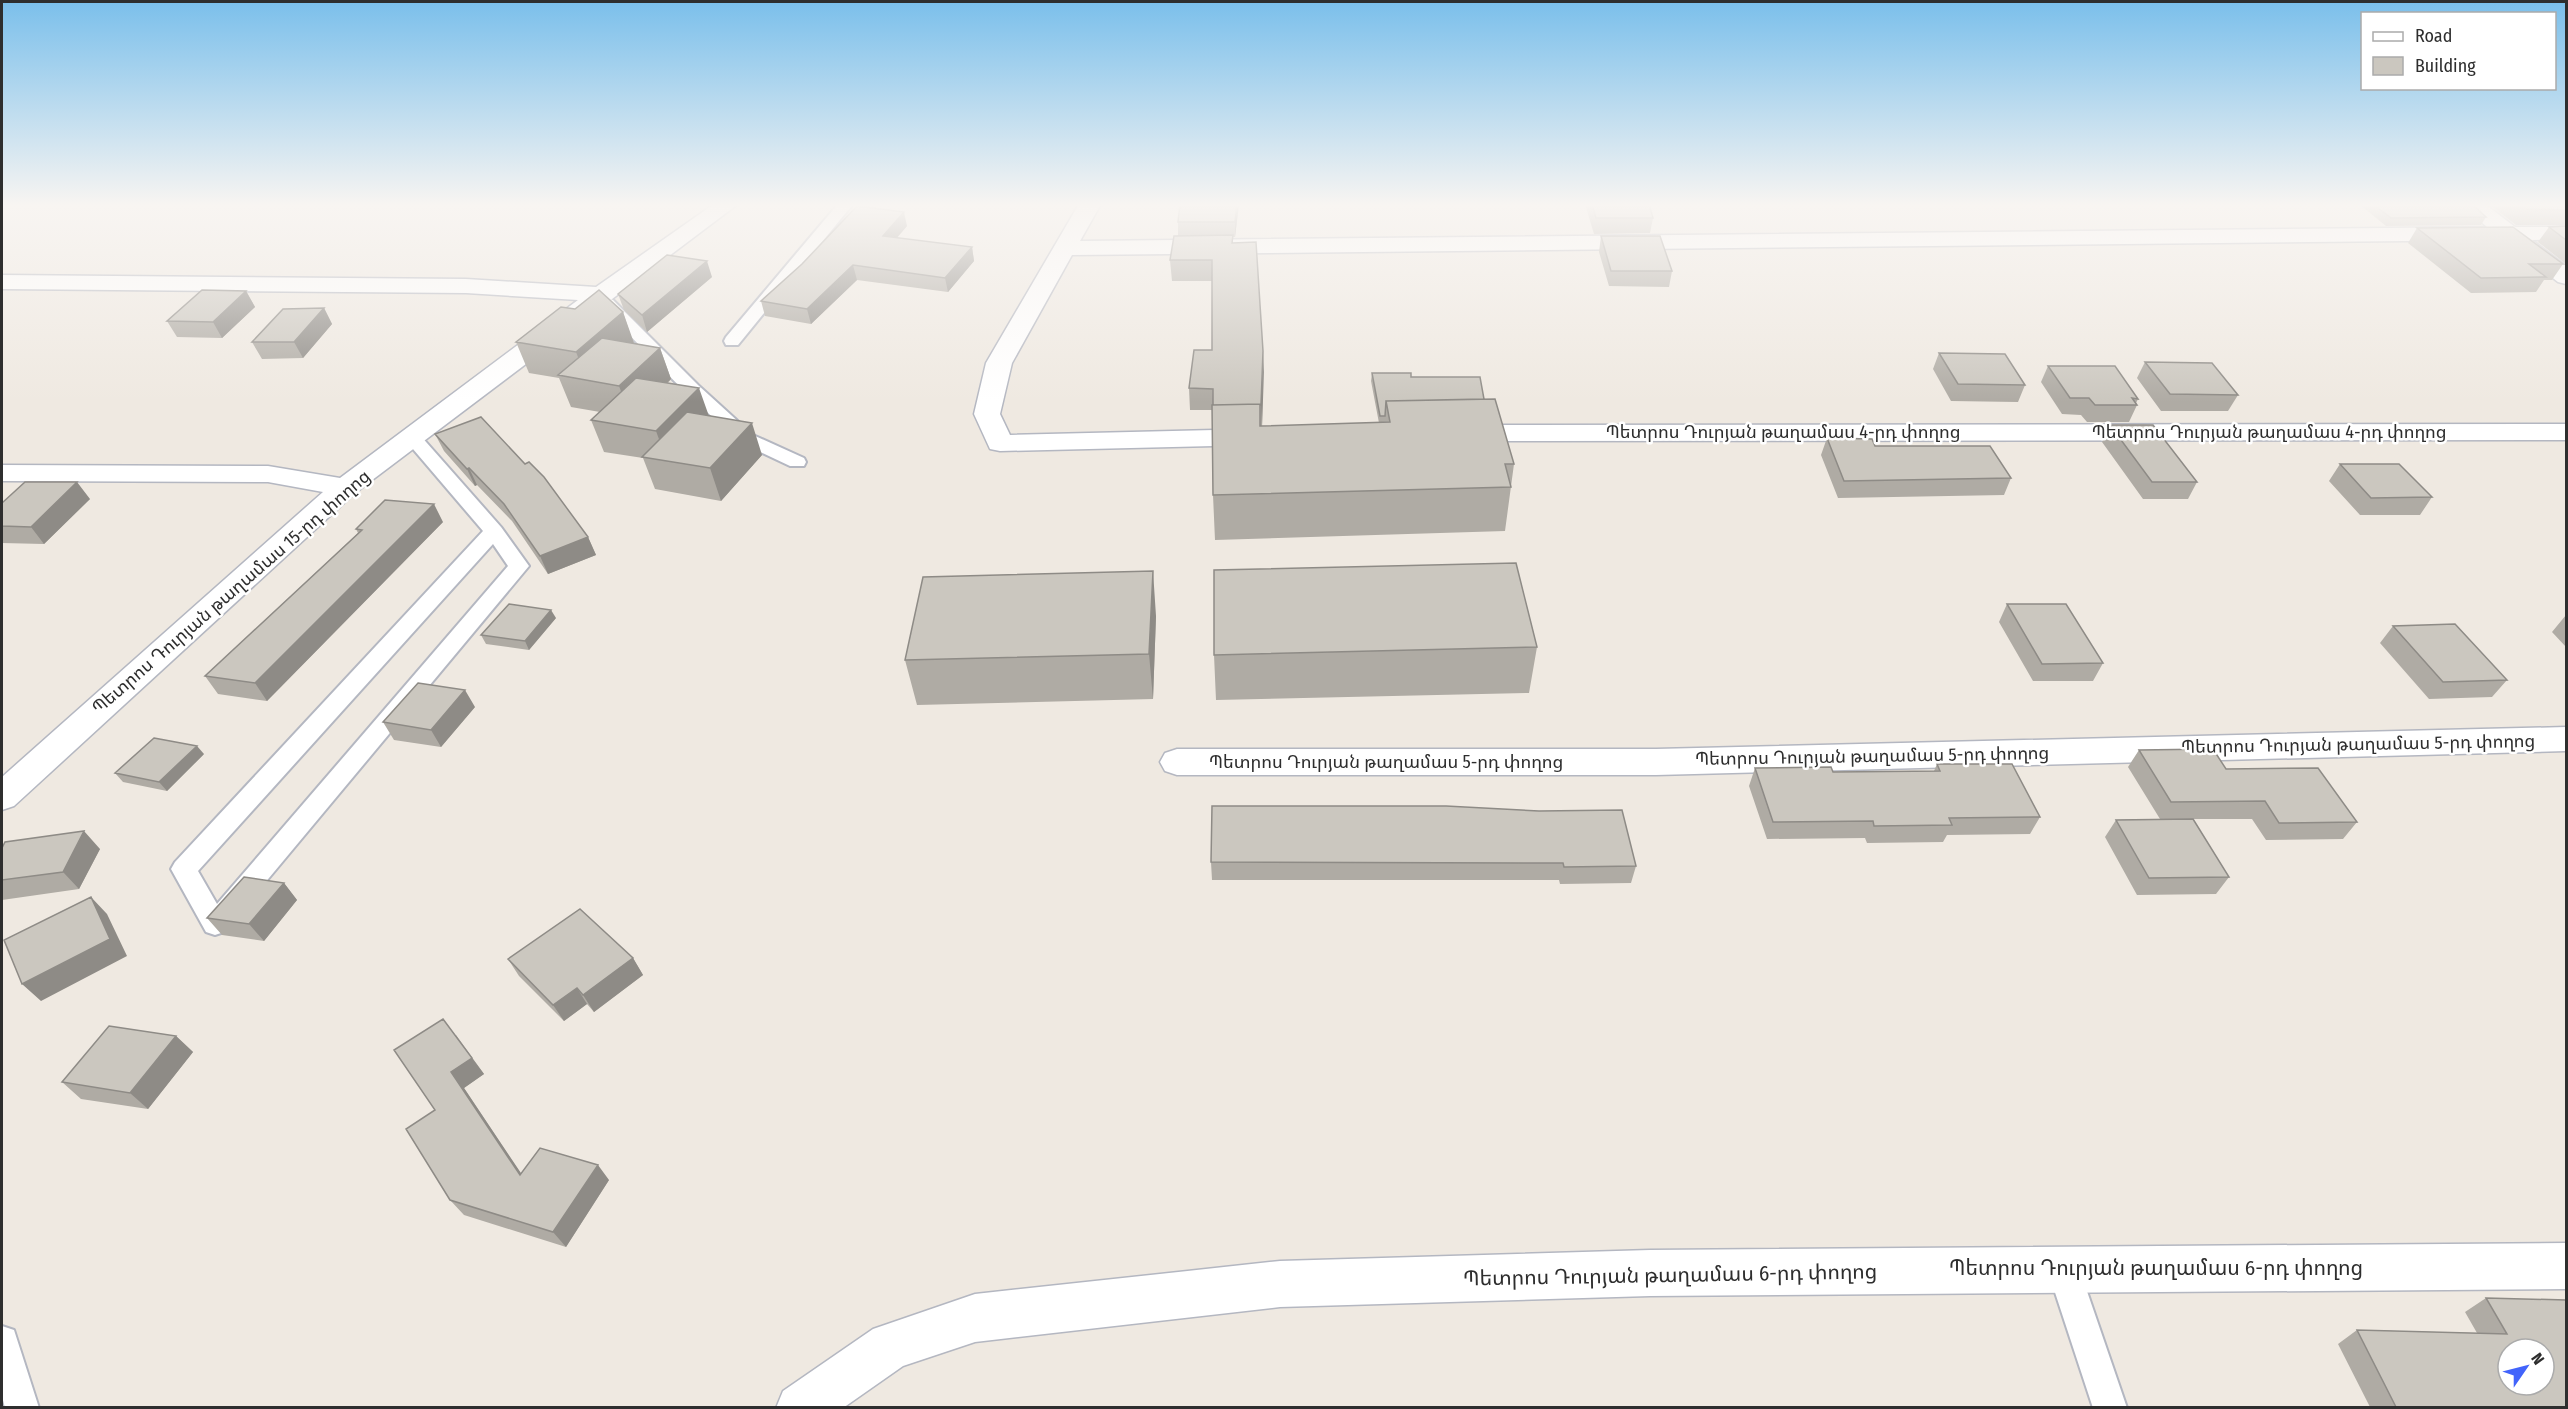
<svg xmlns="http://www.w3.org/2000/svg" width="2568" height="1409" font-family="'Fira Sans Condensed','Noto Sans Armenian',sans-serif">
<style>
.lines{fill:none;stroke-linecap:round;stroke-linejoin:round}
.service-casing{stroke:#b4b7c1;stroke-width:4}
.minor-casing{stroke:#b4b7c1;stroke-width:3}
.service{fill:#fff;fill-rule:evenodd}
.minor{fill:#fff;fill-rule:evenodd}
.wall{fill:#afaba4}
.shaded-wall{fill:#8e8b86}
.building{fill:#cbc7bf;stroke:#8e8b86;stroke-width:1.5;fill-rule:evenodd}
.labels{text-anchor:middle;stroke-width:5;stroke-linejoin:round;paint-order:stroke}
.street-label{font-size:18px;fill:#2e2e2e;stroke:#fff}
.near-street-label{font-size:21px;fill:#2e2e2e;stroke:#fff}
</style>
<rect width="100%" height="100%" fill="#efe9e1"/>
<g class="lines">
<g class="service-casing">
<path id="service" d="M 838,204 L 853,204 L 738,345 L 726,345 L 724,341 L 726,337 Z
M 607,298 L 613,300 L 698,385 L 753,435 L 804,458 L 806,462 L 804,466 L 790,466 L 741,443 L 686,393 L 601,306 L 599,303 Z
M 413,433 L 419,434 L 501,527 L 529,566 L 224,932 L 215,935 L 206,932 L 171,869 L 175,862 L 483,531 L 407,442 L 404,438 L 407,434 ZM 493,544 L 508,566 L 217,904 L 198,871 Z
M 2063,1252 L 2074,1257 L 2079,1268 L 2127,1408 L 2093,1408 L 2047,1268 L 2052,1257 Z
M 2,1326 L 14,1330 L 39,1408 L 5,1408 L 2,1396 Z"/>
</g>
<g class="minor-casing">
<path id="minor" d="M 714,204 L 738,204 L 355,493 L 14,806 L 2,810 L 2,777 L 323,492 L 268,482 L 2,481 L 2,465 L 268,466 L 340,478 L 578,300 L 466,293 L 2,289 L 2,275 L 466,279 L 596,287 Z
M 1079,204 L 1101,204 L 1080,241 L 2487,227 L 2461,204 L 2485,204 L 2515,227 L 2566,227 L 2566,239 L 2532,240 L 2566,266 L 2566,284 L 2558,282 L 2504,240 L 1072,255 L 1012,363 L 1000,414 L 1010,435 L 1256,429 L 1265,431 L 1269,437 L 1265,443 L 1256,445 L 1000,451 L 990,449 L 974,414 L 986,363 Z
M 2566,424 L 2566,440 L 1461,441 L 1452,439 L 1448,433 L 1452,427 L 1461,425 Z
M 2566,727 L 2566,751 L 1656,775 L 1177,775 L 1165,771 L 1160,762 L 1165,753 L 1177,749 L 1656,749 Z
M 2566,1243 L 2566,1289 L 1650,1296 L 1280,1307 L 975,1342 L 903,1366 L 843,1408 L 776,1408 L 783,1391 L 873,1329 L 975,1294 L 1280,1261 L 1650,1250 Z"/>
</g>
<use href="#service" class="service"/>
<use href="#minor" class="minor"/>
</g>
<path class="wall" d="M 1180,204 L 1239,204 L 1235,237 L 1233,237 L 1233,243 L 1263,351 L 1262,426 L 1379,423 L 1371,381 L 1372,373 L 1411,377 L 1484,399 L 1514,464 L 1505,531 L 1215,540 L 1213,495 L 1212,410 L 1190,410 L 1189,388 L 1212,350 L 1212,281 L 1172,281 L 1170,260 L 1178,236 L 1178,222 Z
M 1585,204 L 1649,204 L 1653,218 L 1650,233 L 1594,234 Z
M 2359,204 L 2472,204 L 2486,217 L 2481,225 L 2386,226 Z
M 2489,204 L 2566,204 L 2566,225 L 2516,225 Z
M 907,226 L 897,238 L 972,247 L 974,261 L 948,292 L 857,280 L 811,324 L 765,316 L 761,301 Z
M 2566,226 L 2566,264 L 2538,242 L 2549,227 Z
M 2417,228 L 2563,264 L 2552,280 L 2544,280 L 2536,292 L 2471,293 L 2408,243 Z
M 1601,236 L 1672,271 L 1669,287 L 1609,286 L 1599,252 Z
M 712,277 L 647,332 L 624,310 L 618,294 Z
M 246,291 L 255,307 L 222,338 L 177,337 L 167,321 Z
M 324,308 L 332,324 L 303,358 L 262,359 L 252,342 Z
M 575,309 L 623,312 L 633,343 L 660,348 L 671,379 L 668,383 L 709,416 L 762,455 L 721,501 L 655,489 L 643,458 L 604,452 L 591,420 L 600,412 L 571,407 L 559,378 L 529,373 L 516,342 Z
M 1939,353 L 2025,385 L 2018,402 L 1951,401 L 1933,369 Z
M 2145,362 L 2238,395 L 2228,411 L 2161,411 L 2137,378 Z
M 2048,366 L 2138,399 L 2136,403 L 2137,405 L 2129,422 L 2087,422 L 2081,415 L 2062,414 L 2041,382 Z
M 2110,425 L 2197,482 L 2188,499 L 2143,499 L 2102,442 Z
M 435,434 L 588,537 L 596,555 L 548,574 L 512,521 L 477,485 L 475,486 L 444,451 Z
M 1827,438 L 1875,446 L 2011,478 L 2004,495 L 1838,498 L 1821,455 Z
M 2340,464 L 2432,497 L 2420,515 L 2360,515 L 2329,481 Z
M 90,499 L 44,544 L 2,543 L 2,503 Z
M 443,522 L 267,701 L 218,694 L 205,676 L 358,533 L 356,529 Z
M 2007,604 L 2103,663 L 2093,681 L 2033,681 L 1999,622 Z
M 2566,615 L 2566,647 L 2552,632 Z
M 1156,616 L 1153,699 L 917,705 L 905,660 Z
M 556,618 L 529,650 L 486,644 L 481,635 Z
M 2393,626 L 2507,680 L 2492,697 L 2429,699 L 2380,643 Z
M 1537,647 L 1529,693 L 1216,700 L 1214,655 Z
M 475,707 L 441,747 L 394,740 L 383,722 Z
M 2139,750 L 2226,769 L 2357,822 L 2343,839 L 2266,840 L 2252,819 L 2193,819 L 2229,877 L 2216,894 L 2137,895 L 2105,837 L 2116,820 L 2160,819 L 2128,767 Z
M 204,754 L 167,791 L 123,782 L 115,773 Z
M 1937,764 L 2040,817 L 2030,834 L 1947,835 L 1943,842 L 1867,843 L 1865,838 L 1767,839 L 1749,786 L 1755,768 L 1833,772 L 1934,771 Z
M 1539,811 L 1636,866 L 1631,883 L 1560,884 L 1559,880 L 1212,880 L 1211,862 Z
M 2,848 L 100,849 L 79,889 L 2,900 Z
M 284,883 L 297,900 L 264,941 L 222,935 L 207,918 Z
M 633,958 L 643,975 L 594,1012 L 587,1004 L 564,1021 L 519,976 L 508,959 Z
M 456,1035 L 484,1074 L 464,1088 L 521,1174 L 609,1180 L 566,1247 L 464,1215 L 450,1200 L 435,1110 Z
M 176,1036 L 193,1052 L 148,1109 L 81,1099 L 62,1082 Z
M 2486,1298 L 2566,1407 L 2370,1407 L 2338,1344 L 2357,1330 L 2477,1333 L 2465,1312 Z"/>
<path class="shaded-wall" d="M 1237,204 L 1239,204 L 1235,237 L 1235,222 Z
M 904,212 L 907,226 L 886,250 L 883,236 Z
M 972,247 L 974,261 L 948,292 L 945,278 Z
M 707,261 L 712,277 L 647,332 L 642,315 Z
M 853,265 L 857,280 L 811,324 L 807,309 Z
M 246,291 L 255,307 L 222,338 L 213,322 Z
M 324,308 L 332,324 L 303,358 L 294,342 Z
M 623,312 L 634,343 L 591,381 L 587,380 L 576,352 Z
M 660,348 L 671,379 L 631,417 L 619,386 Z
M 1263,351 L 1264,372 L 1262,427 L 1261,405 Z
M 699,388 L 710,419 L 667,461 L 656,431 Z
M 752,423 L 762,455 L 721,501 L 710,468 Z
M 469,468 L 477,485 L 475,486 L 467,469 Z
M 77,482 L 90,499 L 44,544 L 31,527 Z
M 434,504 L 443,522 L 267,701 L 255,683 Z
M 588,537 L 596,555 L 548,574 L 540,556 Z
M 1153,571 L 1156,616 L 1153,699 L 1149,654 Z
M 551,610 L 556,618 L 529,650 L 525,641 Z
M 465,690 L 475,707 L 441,747 L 431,730 Z
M 197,746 L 204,754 L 167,791 L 159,782 Z
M 84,831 L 100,849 L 79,889 L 63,872 Z
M 284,883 L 297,900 L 264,941 L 249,924 Z
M 91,897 L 107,914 L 127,956 L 41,1001 L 22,984 Z
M 633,958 L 643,975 L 594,1012 L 583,995 Z
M 577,988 L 587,1004 L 564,1021 L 553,1005 Z
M 443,1019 L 484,1074 L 464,1088 L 533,1191 L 520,1175 L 451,1072 Z
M 176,1036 L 193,1052 L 148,1109 L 130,1093 Z
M 598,1165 L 609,1180 L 566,1247 L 553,1232 Z"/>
<path class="building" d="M 1180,204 L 1237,204 L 1235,222 L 1178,222 Z
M 1592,204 L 1649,204 L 1653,218 L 1596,218 Z
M 2373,204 L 2472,204 L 2486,217 L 2391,218 Z
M 2519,204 L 2566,204 L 2566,210 L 2526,209 Z
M 857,206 L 904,212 L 883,236 L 972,247 L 945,278 L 853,265 L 807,309 L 761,301 L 802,264 Z
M 2566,226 L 2566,240 L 2549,227 Z
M 2513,227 L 2563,264 L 2529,264 L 2546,277 L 2481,278 L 2417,228 Z
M 1233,235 L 1232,243 L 1256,242 L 1263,351 L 1261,405 L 1260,405 L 1260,404 L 1213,405 L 1213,389 L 1189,388 L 1194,350 L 1212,350 L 1212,260 L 1170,260 L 1174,236 Z
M 1601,236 L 1660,236 L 1672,271 L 1611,271 Z
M 667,255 L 707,261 L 642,315 L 618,294 Z
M 202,290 L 246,291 L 213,322 L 167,321 Z
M 599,290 L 623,312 L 576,352 L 516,342 L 561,307 L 575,309 Z
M 324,308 L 294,342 L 252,342 L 283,309 Z
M 602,338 L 660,348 L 619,386 L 558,375 Z
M 1939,353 L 2005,354 L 2025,385 L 1958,384 Z
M 2145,362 L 2212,363 L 2238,395 L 2170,394 Z
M 2048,366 L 2115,366 L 2138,399 L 2132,398 L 2137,405 L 2095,405 L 2089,398 L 2070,398 Z
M 1372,373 L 1411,373 L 1411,377 L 1480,377 L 1484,399 L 1386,401 L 1385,416 L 1380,416 Z
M 636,378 L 699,388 L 656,431 L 591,420 Z
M 1495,399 L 1514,464 L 1505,464 L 1511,487 L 1213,495 L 1212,405 L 1260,404 L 1260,426 L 1390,422 L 1386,401 Z
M 687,412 L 752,423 L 710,468 L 642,457 Z
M 481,417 L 525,464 L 529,462 L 544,477 L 588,537 L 540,556 L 504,504 L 469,468 L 467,469 L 435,434 Z
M 2110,425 L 2153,425 L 2197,482 L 2152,482 Z
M 1827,438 L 1872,439 L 1875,446 L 1990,446 L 2011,478 L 1844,481 Z
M 2340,464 L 2399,464 L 2432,497 L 2371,498 Z
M 25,482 L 77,482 L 31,527 L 2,526 L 2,503 Z
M 385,500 L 434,504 L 255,683 L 205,676 L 362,530 L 356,529 Z
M 1516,563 L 1537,647 L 1214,655 L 1214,570 Z
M 1153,571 L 1149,654 L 905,660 L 923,577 Z
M 509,604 L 551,610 L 525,641 L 481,635 Z
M 2007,604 L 2066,604 L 2103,663 L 2042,664 Z
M 2455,624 L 2507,680 L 2443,682 L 2393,626 Z
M 418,683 L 465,690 L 431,730 L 383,722 Z
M 154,738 L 197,746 L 159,782 L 115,773 Z
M 2213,749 L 2226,769 L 2318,768 L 2357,822 L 2279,823 L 2265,801 L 2171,802 L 2139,750 Z
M 1937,764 L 2012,764 L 2040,817 L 1949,818 L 1952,825 L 1874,826 L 1873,821 L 1773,822 L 1755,768 L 1831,767 L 1833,772 L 1940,771 Z
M 1212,806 L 1446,806 L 1539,811 L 1622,810 L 1636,866 L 1564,867 L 1563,863 L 1211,862 Z
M 2193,819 L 2229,877 L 2149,878 L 2116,820 Z
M 84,831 L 63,872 L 2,880 L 2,848 L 5,842 Z
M 244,877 L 284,883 L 249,924 L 207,918 Z
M 91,897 L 110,939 L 22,984 L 4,940 Z
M 580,909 L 633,958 L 583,995 L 577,988 L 553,1005 L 508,959 Z
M 443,1019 L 472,1058 L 451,1072 L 520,1175 L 540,1148 L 598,1165 L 553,1232 L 450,1200 L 406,1129 L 435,1110 L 394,1050 Z
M 109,1026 L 176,1036 L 130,1093 L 62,1082 Z
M 2486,1298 L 2566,1300 L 2566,1407 L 2396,1407 L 2357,1330 L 2507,1334 ZM 2508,1349 L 2544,1349 L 2544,1385 L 2508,1385 Z"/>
<linearGradient id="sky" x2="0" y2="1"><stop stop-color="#7abfeb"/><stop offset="0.51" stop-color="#f8f5f2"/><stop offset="1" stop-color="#f8f5f2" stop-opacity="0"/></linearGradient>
<rect width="2568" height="402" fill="url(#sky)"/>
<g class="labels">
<g class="street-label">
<text x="1783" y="438">Պետրոս Դուրյան թաղամաս 4-րդ փողոց</text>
<text x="2269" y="438">Պետրոս Դուրյան թաղամաս 4-րդ փողոց</text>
<text transform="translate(231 592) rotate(-41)" y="6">Պետրոս Դուրյան թաղամաս 15-րդ փողոց</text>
<text transform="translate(2358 744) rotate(-1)" y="6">Պետրոս Դուրյան թաղամաս 5-րդ փողոց</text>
<text transform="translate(1872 756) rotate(-1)" y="6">Պետրոս Դուրյան թաղամաս 5-րդ փողոց</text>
<text x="1386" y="768">Պետրոս Դուրյան թաղամաս 5-րդ փողոց</text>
</g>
<g class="near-street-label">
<text x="2156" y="1275">Պետրոս Դուրյան թաղամաս 6-րդ փողոց</text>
<text transform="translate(1670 1275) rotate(-1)" y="7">Պետրոս Դուրյան թաղամաս 6-րդ փողոց</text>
</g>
</g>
<rect width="2568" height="1409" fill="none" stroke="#2e2e2e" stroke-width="6"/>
<rect x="2361" y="12" width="195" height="78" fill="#ffffff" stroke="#ababab" stroke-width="1.5"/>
<rect x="2373" y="32" width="30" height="9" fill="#ffffff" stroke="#ababab" stroke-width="1.5"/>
<text x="2415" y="42" font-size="18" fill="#2e2e2e">Road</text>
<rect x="2373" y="57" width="30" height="18" fill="#cbc7bf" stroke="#ababab" stroke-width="1.5"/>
<text x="2415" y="72" font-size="18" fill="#2e2e2e">Building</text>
<g transform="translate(2526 1367) rotate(55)"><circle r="28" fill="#ffffff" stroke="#ababab" stroke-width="1.5"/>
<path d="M0-4.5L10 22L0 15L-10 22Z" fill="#4264fb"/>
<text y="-9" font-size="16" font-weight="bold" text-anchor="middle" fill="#2e2e2e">N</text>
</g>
</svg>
